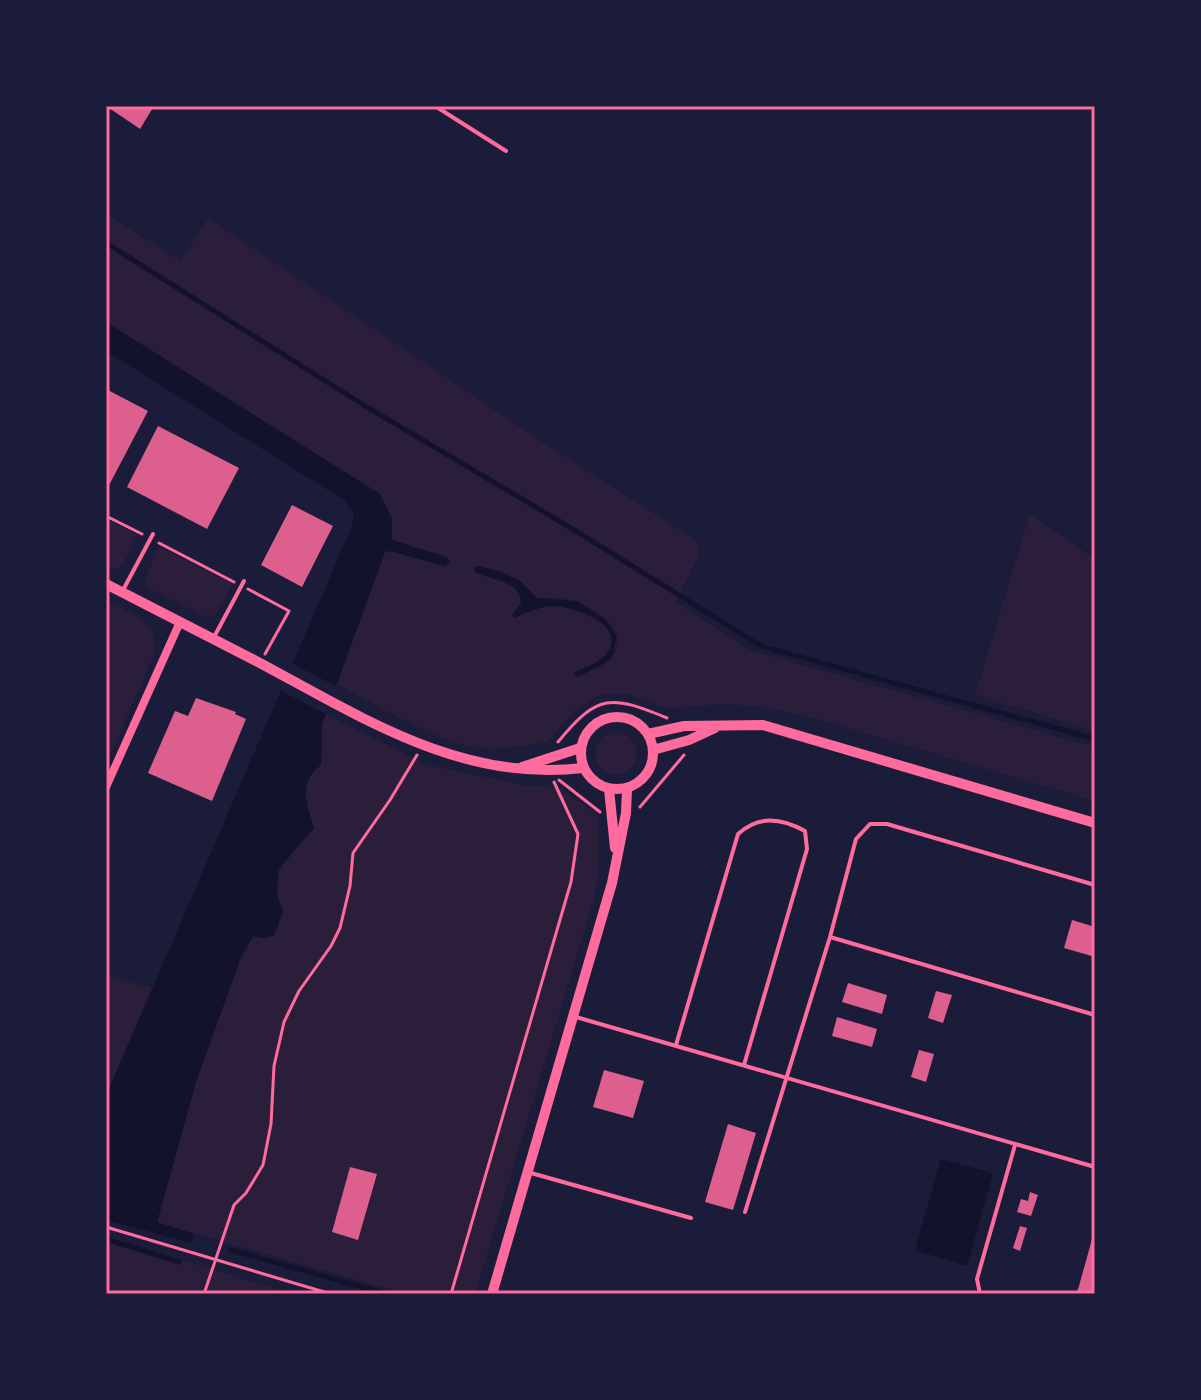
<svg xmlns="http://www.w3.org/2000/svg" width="1201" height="1400" font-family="'Fira Sans Condensed',sans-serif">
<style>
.green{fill:#2a1e3b;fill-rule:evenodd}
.water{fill:#12122b}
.pier{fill:#1b1b3a}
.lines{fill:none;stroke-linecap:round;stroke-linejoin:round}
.stream{stroke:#12122b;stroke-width:5}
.building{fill:#dd5f8e}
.path{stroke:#ff6b9d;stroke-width:3}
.service{stroke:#ff6b9d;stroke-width:4}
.minor{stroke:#ff6b9d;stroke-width:8}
.tertiary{stroke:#ff6b9d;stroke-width:10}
.neatline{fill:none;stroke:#ff6b9d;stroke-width:3}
</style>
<rect width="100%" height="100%" fill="#1b1b3a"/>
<path class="green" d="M 106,214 L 181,261 L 208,218 L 550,447 L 697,541 L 700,553 L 676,602 L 749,650 L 1095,747 L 1095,801 L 803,715 L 755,706 L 720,704 L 667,709 L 628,694 L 600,695 L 573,712 L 548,742 C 526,745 502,751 480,748 C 436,742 377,705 337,684 L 385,552 L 390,551 L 444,566 L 450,564 L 448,558 L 392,540 L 380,494 L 106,322 ZM 475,572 L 520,581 L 537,598 C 549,600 562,597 574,601 C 598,610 639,637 605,663 C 596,669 586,673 577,677 L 575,672 C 585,667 600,663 607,653 C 629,623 571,605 551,606 C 538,607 526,613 514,618 L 522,603 L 516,587 Z
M 1030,514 L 1095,559 L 1095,731 L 975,695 Z
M 106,519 L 138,535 L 124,562 L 117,570 L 106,566 Z
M 159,547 L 233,584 L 216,615 L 207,617 L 146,587 L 145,578 Z
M 106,601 C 131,613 158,620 155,653 L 106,765 Z
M 325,714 L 427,765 L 528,786 L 563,788 L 568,795 L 597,813 C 600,844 601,869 594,899 L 475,1294 L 407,1294 L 157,1223 L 196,1082 L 241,957 L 253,936 L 264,938 L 283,912 C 267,869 288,858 314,828 C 306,804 298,782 321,764 L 322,724 Z
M595 753a21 21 0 1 1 42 0a21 21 0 1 1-42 0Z
M 106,976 L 152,988 L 106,1096 Z
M 106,1237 L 293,1294 L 106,1294 Z"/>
<path class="water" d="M 106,322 L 380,494 L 392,519 L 392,540 L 443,556 L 451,561 L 444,566 L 390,551 L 385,552 L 322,724 L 321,765 C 298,782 306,804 314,828 L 278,870 L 277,896 L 283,912 L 274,936 L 264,938 L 253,936 L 241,957 L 196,1082 L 157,1222 L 194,1234 L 192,1243 L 106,1220 L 106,1096 L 352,526 L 354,513 L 344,500 L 106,351 Z
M 478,566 L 500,571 L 520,581 L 537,598 L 577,601 L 607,620 L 616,636 L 614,653 L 608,661 L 577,677 L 574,673 C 585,667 600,663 607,653 C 628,624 571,605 551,606 C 538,607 526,613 514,618 L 512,615 L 521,603 C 519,579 494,581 475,572 L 474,568 Z
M 941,1159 L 993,1173 L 967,1266 L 915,1250 Z"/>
<path class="pier" d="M 289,662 L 340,688 L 329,716 L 277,689 Z"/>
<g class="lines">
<path class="stream" d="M 106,243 L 362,404 L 571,528 L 761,646 L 1095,739
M 106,1239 L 179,1262
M 231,1250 L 387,1294"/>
</g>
<path class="building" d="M 106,106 L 154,106 L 140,129 Z
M 106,389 L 148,411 L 106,491 Z
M 158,426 L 239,468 L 207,529 L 127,487 Z
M 292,505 L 333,526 L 302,587 L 261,565 Z
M 196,698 L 236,712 L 235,714 L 246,719 L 212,801 L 148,773 L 175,711 L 188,716 Z
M 1072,920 L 1095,927 L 1095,957 L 1064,948 Z
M 848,983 L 887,995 L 882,1014 L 842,1002 Z
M 936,991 L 952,995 L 943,1023 L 928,1018 Z
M 837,1017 L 877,1029 L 872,1047 L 832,1036 Z
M 919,1050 L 934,1054 L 926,1082 L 911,1077 Z
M 604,1070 L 644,1081 L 633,1118 L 593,1107 Z
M 728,1124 L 756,1133 L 733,1210 L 705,1202 Z
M 350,1167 L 377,1174 L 358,1240 L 332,1232 Z
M 1030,1192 L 1038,1195 L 1031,1216 L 1017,1212 L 1021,1199 L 1028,1201 Z
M 1020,1226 L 1027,1228 L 1020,1251 L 1013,1248 Z
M 1094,1232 L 1095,1294 L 1076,1294 L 1079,1286 Z"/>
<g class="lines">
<path class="path" d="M 106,516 L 142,534
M 159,543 L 234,582
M 248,589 L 289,611 L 265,654
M 558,742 C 598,693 611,695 667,718
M 559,780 L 600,812
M 640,807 L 684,755
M 106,1227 L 331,1294
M 204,1294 L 234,1205 L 246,1193 L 263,1165 L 271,1124 L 274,1066 L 284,1022 L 299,991 L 331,946 L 340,928 L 350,886 L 353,853 L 390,800 L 417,755
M 451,1294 L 571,882 L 578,834 L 554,782"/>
<path class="service" d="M 435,106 L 506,151
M 122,592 L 153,534
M 213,639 L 244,581
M 830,937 L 1095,1015
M 576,1017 L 1095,1167
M 676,1045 L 738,834 C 759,815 781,818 805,831 L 807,849 L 744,1065
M 531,1173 L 691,1218
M 745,1212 L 830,937 L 856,839 L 870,824 L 887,824 L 1095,885
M 980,1294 L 977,1279 L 1015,1145"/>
<path class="minor" d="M 106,787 L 180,622"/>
<path class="tertiary" d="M 106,584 C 157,610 208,636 258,662 C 361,717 462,783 583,768
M581 753a36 36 0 1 1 72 0a36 36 0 1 1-72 0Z
M 648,734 L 684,726 L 763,725 L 1095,823
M 653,750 L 689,740 L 715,728
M 522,767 L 580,748
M 609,789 L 615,848
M 492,1294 L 612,883 L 626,813 L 627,789"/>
</g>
<rect width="1201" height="1400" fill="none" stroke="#1b1b3a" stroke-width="216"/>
<rect x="108" y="108" width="985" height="1184" class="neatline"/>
</svg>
